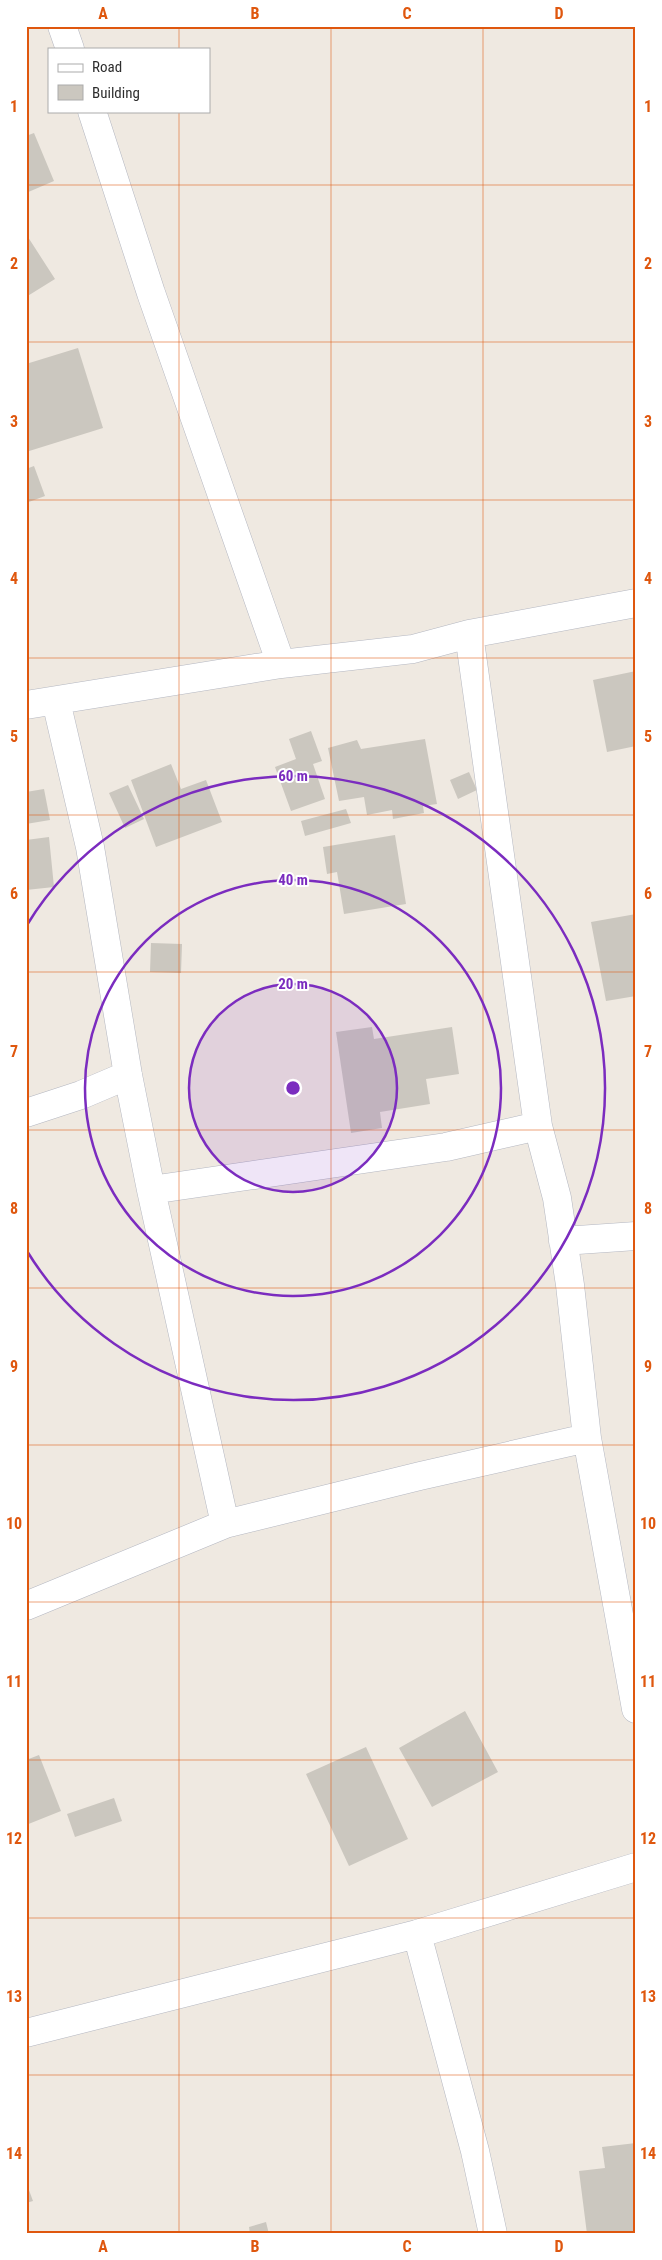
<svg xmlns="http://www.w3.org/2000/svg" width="662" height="2260" font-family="'Roboto Condensed',sans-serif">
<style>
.building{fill:#cbc7bf}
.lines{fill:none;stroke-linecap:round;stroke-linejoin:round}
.street-casing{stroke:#b4b7c1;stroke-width:29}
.street{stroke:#fff;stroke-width:28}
.grid{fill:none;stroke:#df570e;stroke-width:1;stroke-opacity:0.55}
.ring{fill:none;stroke:#7b2cbf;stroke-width:2.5}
.centre{fill:#7b2cbf;stroke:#fff;stroke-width:2.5}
.ring-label{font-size:15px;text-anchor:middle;font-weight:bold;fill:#7b2cbf;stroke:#fff;stroke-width:4;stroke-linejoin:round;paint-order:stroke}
.neatline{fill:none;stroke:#df570e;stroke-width:2}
.grid-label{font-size:16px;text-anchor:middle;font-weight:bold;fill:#df570e}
</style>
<rect width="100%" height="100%" fill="#efe9e1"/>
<path class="building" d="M 34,133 L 54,181 L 26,193 L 26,136 Z
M 26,234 L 55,279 L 26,297 Z
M 78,348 L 103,428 L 26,452 L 26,364 Z
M 34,466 L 45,496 L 26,503 L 26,469 Z
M 636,671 L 636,746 L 607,752 L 593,680 Z
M 311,731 L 322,761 L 313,764 L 325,799 L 291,811 L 275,767 L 296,759 L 289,739 Z
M 425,739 L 437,804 L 423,806 L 424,813 L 393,819 L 392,810 L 367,815 L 364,797 L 339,801 L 328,748 L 357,740 L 361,749 Z
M 171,764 L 181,789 L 206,780 L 222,822 L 156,847 L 131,780 Z
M 469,772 L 477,790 L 458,799 L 450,780 Z
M 128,785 L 144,819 L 125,828 L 109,793 Z
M 44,789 L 50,820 L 26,824 L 26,792 Z
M 346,809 L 351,823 L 305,836 L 301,821 Z
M 395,835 L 406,904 L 344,914 L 337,872 L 327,874 L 323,847 Z
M 49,837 L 54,887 L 26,890 L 26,840 Z
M 636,914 L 636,996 L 606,1001 L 591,922 Z
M 151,943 L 182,944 L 181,973 L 150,972 Z
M 372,1027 L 374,1039 L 452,1027 L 459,1074 L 426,1079 L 430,1104 L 380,1112 L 382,1128 L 351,1133 L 336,1032 Z
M 465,1711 L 498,1772 L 432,1807 L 399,1748 Z
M 366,1747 L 408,1839 L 349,1866 L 306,1774 Z
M 39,1755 L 61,1811 L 26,1825 L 26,1760 Z
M 114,1798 L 122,1821 L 75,1837 L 67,1814 Z
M 636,2143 L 636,2234 L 616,2234 L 615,2231 L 587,2234 L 579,2171 L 605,2168 L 602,2147 Z
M 26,2182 L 33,2201 L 26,2203 Z
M 266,2222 L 269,2234 L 250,2234 L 249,2227 Z"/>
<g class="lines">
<g class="street-casing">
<path id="street" d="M 62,26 L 70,49
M 92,111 L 151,293 L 281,664
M 469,634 L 538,1126 L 557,1198 L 570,1285 L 587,1438 L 636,1709
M 56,701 L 90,847 L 128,1075 L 151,1190 L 225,1524
M 26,705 L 281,664 L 413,649 L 469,634 L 636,603
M 26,1113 L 81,1095 L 128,1075
M 151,1190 L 446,1147 L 538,1126
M 563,1241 L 636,1236
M 26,1606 L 225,1524 L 420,1476 L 587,1438
M 417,1934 L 475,2151 L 493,2234
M 26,2033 L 417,1934 L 636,1867"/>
</g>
<use href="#street" class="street"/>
</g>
<path class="grid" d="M 179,26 L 179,49M 331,26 L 331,2234M 483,26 L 483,2234M 179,111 L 179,2234M 26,185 L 636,185M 26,342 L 636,342M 26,500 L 636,500M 26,658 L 636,658M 26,815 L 636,815M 26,972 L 636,972M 26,1130 L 636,1130M 26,1288 L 636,1288M 26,1445 L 636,1445M 26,1602 L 636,1602M 26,1760 L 636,1760M 26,1918 L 636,1918M 26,2075 L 636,2075"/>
<circle cx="293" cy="1088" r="104" fill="#7b2cbf" fill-opacity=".12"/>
<g class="ring">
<circle cx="293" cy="1088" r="104"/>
<circle cx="293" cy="1088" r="208"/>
<path d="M27 925A312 312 0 1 1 27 1251"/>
</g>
<circle cx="293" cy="1088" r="8" class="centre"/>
<g class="ring-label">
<text x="293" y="781">60 m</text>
<text x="293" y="885">40 m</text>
<text x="293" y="989">20 m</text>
</g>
<rect width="662" height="2260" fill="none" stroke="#ffffff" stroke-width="55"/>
<rect x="48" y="48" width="162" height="65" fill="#ffffff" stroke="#ababab"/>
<rect x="58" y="64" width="25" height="8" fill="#ffffff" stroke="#ababab"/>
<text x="92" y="72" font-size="15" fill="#2e2e2e">Road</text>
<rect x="58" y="85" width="25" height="15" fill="#cbc7bf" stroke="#ababab"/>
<text x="92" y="98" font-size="15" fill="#2e2e2e">Building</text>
<rect x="28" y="28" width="606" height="2204" class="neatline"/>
<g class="grid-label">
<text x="103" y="19">A</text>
<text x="255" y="19">B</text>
<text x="407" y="19">C</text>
<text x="559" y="19">D</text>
<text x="14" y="112">1</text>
<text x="648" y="112">1</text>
<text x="14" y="269">2</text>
<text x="648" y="269">2</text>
<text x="14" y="427">3</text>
<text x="648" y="427">3</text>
<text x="14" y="584">4</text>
<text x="648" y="584">4</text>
<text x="14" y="742">5</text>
<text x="648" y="742">5</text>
<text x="14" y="899">6</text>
<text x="648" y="899">6</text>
<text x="14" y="1057">7</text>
<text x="648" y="1057">7</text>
<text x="14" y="1214">8</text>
<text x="648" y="1214">8</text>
<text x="14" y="1372">9</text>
<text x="648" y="1372">9</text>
<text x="14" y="1529">10</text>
<text x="648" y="1529">10</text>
<text x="14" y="1687">11</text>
<text x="648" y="1687">11</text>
<text x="14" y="1844">12</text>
<text x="648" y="1844">12</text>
<text x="14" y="2002">13</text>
<text x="648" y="2002">13</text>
<text x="14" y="2159">14</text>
<text x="648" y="2159">14</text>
<text x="103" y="2252">A</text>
<text x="255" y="2252">B</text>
<text x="407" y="2252">C</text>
<text x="559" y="2252">D</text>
</g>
</svg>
